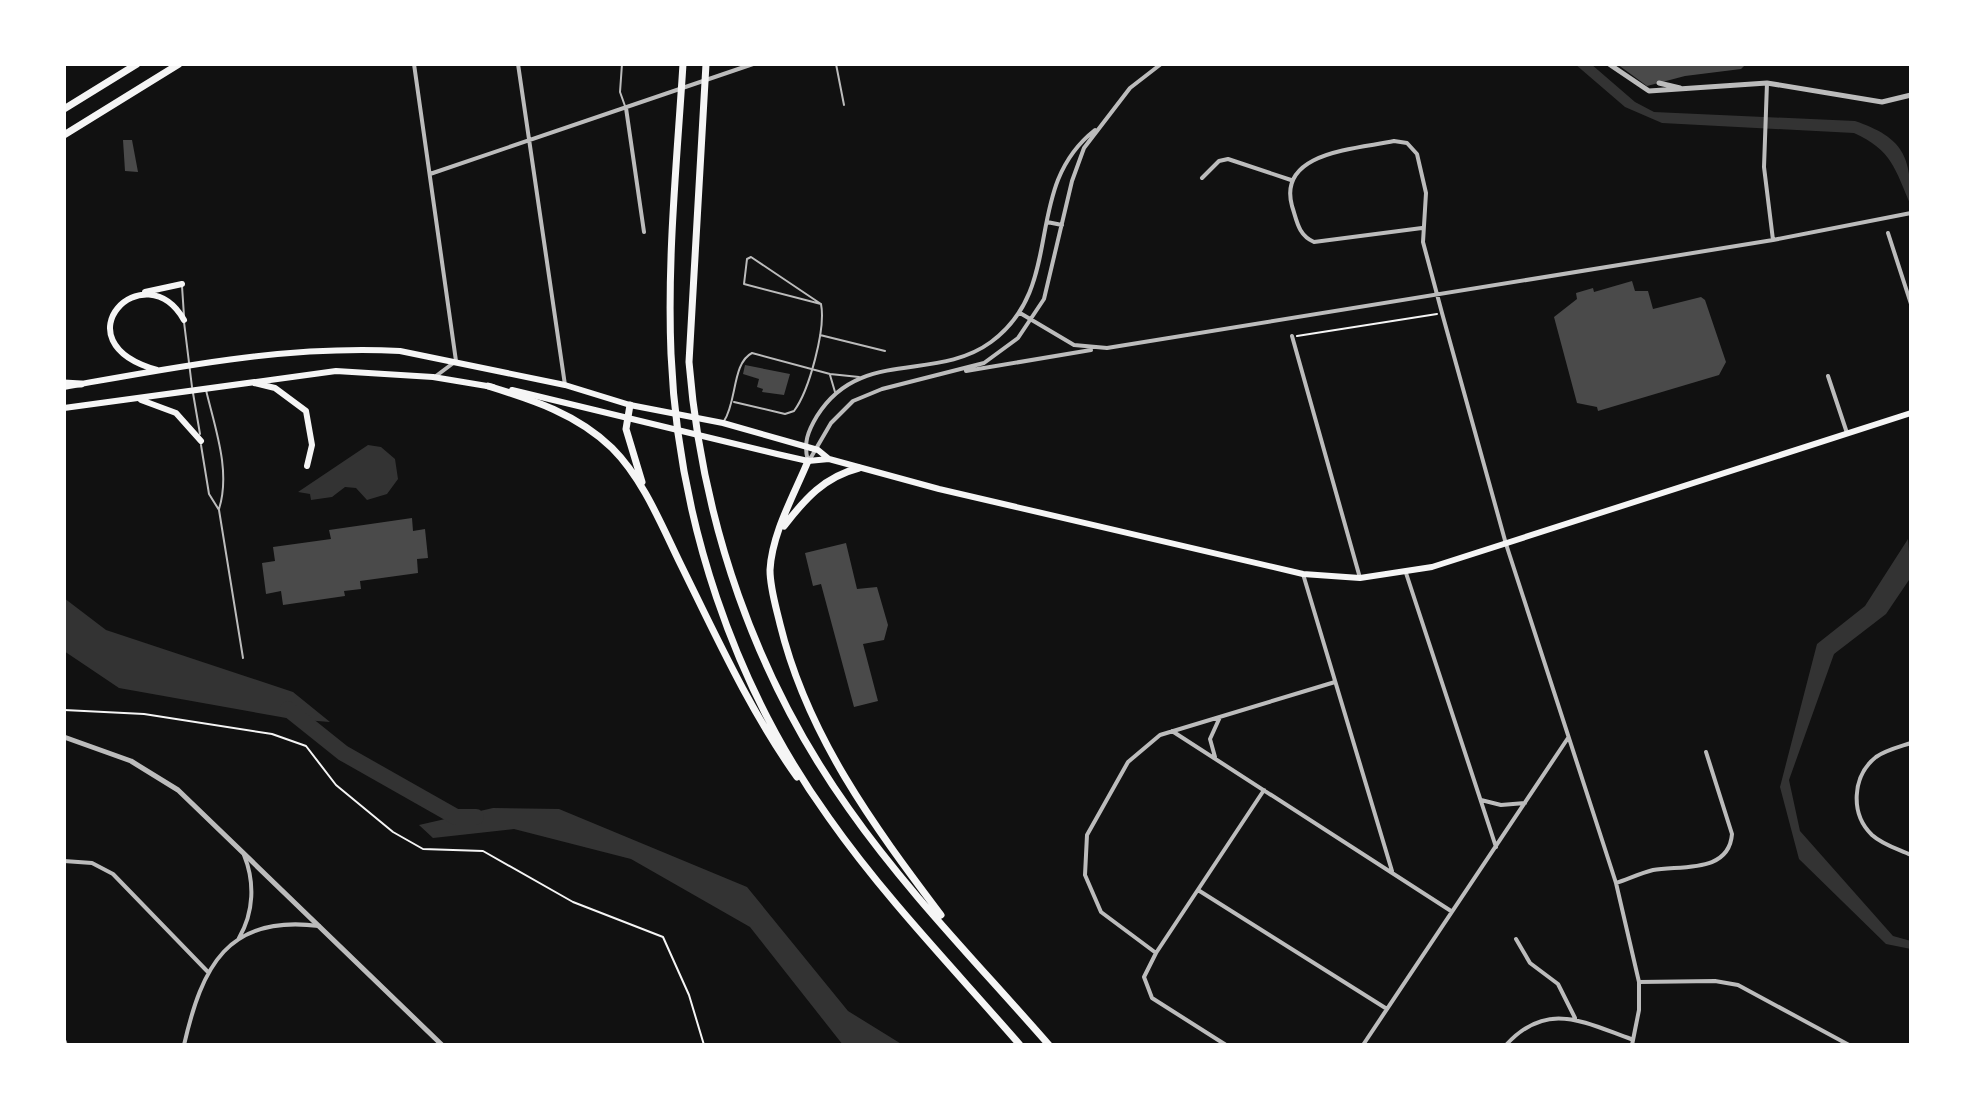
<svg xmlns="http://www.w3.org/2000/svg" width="1975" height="1109" font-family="Poppins,sans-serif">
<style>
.water{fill:#333}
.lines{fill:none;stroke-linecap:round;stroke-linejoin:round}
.river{stroke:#333;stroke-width:16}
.building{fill:#4a4a4a}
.path{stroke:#f5f5f5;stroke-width:2}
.service{stroke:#bcbcbc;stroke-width:2}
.minor{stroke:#bcbcbc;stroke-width:4}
.tertiary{stroke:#bcbcbc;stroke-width:5}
.secondary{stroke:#f5f5f5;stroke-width:6}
.trunk{stroke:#f5f5f5;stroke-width:7}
.motorway{stroke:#f5f5f5;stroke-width:7}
</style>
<rect width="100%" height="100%" fill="#111"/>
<path class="water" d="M 1575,64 L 1591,64 L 1635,102 L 1654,112 L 1855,121 C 1904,138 1911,156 1911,206 C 1895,169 1892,150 1854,133 L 1662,123 L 1625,107 Z
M 368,445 L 381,447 L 395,459 L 398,479 L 387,494 L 367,500 L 356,488 L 345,487 L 332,497 L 311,500 L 310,494 L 298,492 Z
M 1908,539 L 1911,577 L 1886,614 L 1834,654 L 1789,780 L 1800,831 L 1893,936 L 1911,941 L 1911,949 L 1886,944 L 1799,859 L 1780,787 L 1817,644 L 1865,606 Z
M 64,598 L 106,630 L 293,692 L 330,722 L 292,719 L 119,688 L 64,651 Z
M 493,808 L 559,809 L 747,887 L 848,1011 L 903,1045 L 843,1045 L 750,927 L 631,859 L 514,829 L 433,838 L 419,825 Z"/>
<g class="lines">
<path class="river" d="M 288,709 L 343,753 L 456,817 L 476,817"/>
</g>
<path class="building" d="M 1617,64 L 1746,64 L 1741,69 L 1685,76 L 1647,86 Z
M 123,140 L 132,140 L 138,172 L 125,171 Z
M 1632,281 L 1635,291 L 1648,291 L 1653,309 L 1701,297 L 1705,300 L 1726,362 L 1719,375 L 1598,411 L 1597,407 L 1577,403 L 1554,317 L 1577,299 L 1576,293 L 1593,288 L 1594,292 Z
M 745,365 L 790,374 L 784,395 L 762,392 L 763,389 L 757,387 L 759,379 L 743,374 Z
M 412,518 L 413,531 L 425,529 L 428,558 L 417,559 L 418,573 L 360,581 L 361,589 L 344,591 L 345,596 L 283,605 L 281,591 L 266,594 L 262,563 L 275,561 L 273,547 L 331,539 L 329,530 Z
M 846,543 L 857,589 L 877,587 L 888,625 L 884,640 L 863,644 L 878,701 L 854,707 L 821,584 L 813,586 L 805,553 Z"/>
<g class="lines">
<path class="path" d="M 1297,336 L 1437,314
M 64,710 L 144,714 L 272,734 L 306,746 L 336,785 L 393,832 L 423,849 L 483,851 L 573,902 L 663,937 L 689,995 L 704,1045"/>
<path class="service" d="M 622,64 L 620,92 L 625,106
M 836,64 L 844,105
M 182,286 L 184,316
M 184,322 L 192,387
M 820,335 L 885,351
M 830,375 L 835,392
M 206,390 C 215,428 231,471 219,509
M 193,393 L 200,434
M 734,402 L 785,414 L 794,411 C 809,391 826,329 821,304 L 744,284 L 747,259 L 751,257 L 821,304
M 724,421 C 737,402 732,363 752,353 L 830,374 L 859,377
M 201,445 L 209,494 L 219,510 L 243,658"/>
<path class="minor" d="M 414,64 L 456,361 L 436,376
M 518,64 L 565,385
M 1767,83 L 1764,167 L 1773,240
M 626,108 L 644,232
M 430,174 L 753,64
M 1202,178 L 1219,161 L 1228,159 L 1291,180
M 1047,222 L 1062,225
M 1422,228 L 1314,242 C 1298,235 1297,221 1292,206 C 1277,151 1358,149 1394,141 L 1407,143 L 1417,154 L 1426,193 L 1423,242 L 1442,313 L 1506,544 L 1616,883 L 1639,982 L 1639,1010 L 1632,1045
M 1888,233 L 1911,304
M 1020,313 L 1074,345 L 1107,348 L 1773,240 L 1911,213
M 1292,336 L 1360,578
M 966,371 L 1091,350
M 1828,376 L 1847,433
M 810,459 L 831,423 L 853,401 L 882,389 L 984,363 L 1018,338 L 1044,299 L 1072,181 L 1084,148 L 1130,88 L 1161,64
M 808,461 C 803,443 808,431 817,416 C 860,347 935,383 991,342 C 1068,285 1020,189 1095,130
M 1406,573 L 1496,847
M 1303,574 L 1392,871
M 1172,731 L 1451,911
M 1911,743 C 1899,747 1886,750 1876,757 C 1852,776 1850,814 1872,835 C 1883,845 1898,849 1911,855
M 1215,757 L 1210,739 L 1220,717
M 1481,800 L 1501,805 L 1525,803
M 64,861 L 92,863 L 113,874 L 207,971
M 1616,883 C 1628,879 1641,873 1653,870 C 1680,865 1729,874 1732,834 L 1706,752
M 1198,890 L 1387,1009
M 239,938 C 254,912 255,882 244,855
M 1516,939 L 1530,963 L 1558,984 L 1575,1018
M 1156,953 L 1101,912 L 1085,875 L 1087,835 L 1128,762 L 1160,735 L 1335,682
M 1639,982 L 1715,981 L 1738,985 L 1849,1045
M 64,1040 L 66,1045
M 184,1045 C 202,967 227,914 319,926
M 1226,1045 L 1152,998 L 1144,977 L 1156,953 L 1264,790
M 1363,1045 L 1568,738
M 1506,1045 C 1547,1000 1583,1022 1631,1039"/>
<path class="tertiary" d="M 1609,64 L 1649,91 L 1767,83 L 1882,102 L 1911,95
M 1659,83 L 1680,88
M 64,737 L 131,761 L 178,790 L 442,1045"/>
<path class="secondary" d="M 145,292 L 182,284
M 157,370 C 55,341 145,251 184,320
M 254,383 L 275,388 L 306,411 L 312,445 L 307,466
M 64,387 C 176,367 286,345 400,351 L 565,385 L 630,405 L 723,423 L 818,450 L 829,459
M 512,390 L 777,454 L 808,461 L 829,459 L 939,489 L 1303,574 L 1360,578 L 1432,567 L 1911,413
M 141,400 L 176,413 L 201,441
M 64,408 L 336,371 L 433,377 L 493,387"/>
<path class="trunk" d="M 64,109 L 137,64
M 64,135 L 179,64
M 64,383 L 81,384"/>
<path class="motorway" d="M 683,64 C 677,160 667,258 671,354 C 678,518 733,685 829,818 C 886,899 956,971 1020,1045
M 706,64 L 689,362 C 702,522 755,677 849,809 C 908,893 981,967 1049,1045
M 488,386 C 533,400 577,414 612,448 C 643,479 661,524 680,563 C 716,636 750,711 797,777
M 630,405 L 626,429 L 642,482
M 808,461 C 794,495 772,533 770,570 C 770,588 776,607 780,624 C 807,735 873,825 941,915
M 784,526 C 805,499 824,477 859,468"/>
</g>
<rect width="1975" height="1109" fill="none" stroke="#ffffff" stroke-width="132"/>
</svg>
